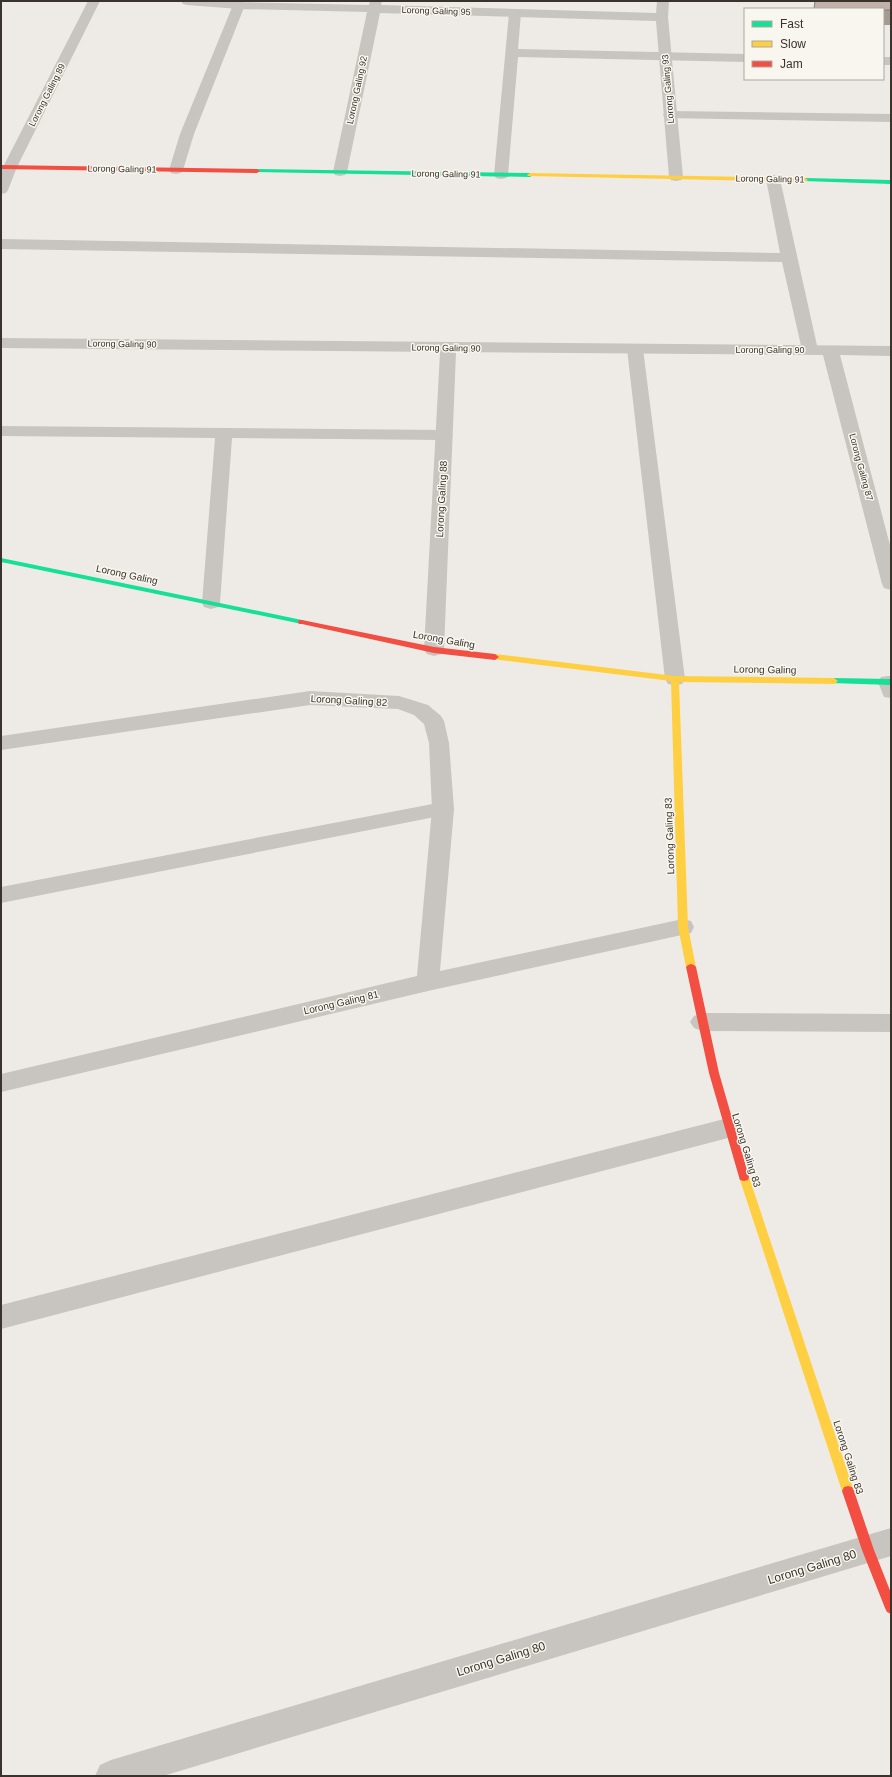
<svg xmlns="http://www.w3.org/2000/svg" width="892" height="1777" font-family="Arial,sans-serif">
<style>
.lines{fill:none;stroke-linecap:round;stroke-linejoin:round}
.lane{fill:#c8c4bf;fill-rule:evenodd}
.street{fill:#c8c4bf;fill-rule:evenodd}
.fast{fill:#16e098;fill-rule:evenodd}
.slow{fill:#ffcf43;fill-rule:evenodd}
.jam{fill:#f24e42;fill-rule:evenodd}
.wall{fill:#a59992}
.building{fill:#c0b2aa;stroke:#867d77}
.labels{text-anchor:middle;stroke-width:3;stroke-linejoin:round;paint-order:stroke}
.far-street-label{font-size:9px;fill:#39322d;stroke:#f9f6ef}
.street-label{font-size:10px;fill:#39322d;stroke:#f9f6ef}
.near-street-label{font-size:12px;fill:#39322d;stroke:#f9f6ef}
</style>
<rect width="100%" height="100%" fill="#eeebe6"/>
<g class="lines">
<path class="lane" d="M 239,1 L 243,2 L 245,5 L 194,134 L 183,170 L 181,173 L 176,174 L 171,173 L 169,170 L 180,134 L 233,5 L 235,2 Z
M 515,9 L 519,10 L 521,13 L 518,49 L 745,54 L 745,62 L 518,57 L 508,175 L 506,178 L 501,179 L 496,178 L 494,175 L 509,13 L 511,10 Z
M 883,57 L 891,57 L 891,65 L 883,65 Z
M 670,111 L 891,114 L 891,122 L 665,118 L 663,115 L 665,112 Z
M 773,175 L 778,176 L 780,179 L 818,350 L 816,353 L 810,355 L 804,353 L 802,350 L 782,262 L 1,249 L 1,239 L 780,253 L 766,179 L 768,176 Z
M 635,344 L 641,346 L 643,349 L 685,679 L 682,684 L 675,685 L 668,684 L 665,679 L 627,349 L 629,346 Z
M 1,426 L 444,430 L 450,431 L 453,435 L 450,439 L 444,440 L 232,438 L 220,603 L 218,607 L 211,609 L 204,607 L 202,603 L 215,438 L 1,436 Z
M 888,676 L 891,676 L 891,698 L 884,697 L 878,682 L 881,677 Z
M 443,802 L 450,804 L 454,809 L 450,814 L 1,903 L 1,887 Z
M 728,1118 L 737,1121 L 740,1128 L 737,1135 L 728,1138 L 1,1329 L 1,1305 Z"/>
<path class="street" d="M 88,1 L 100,1 L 17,167 L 8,190 L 6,193 L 1,194 L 1,172 L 3,167 Z
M 181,1 L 369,5 L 370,1 L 382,1 L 381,5 L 656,13 L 657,1 L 669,1 L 668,17 L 683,177 L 681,180 L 676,181 L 671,180 L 669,177 L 656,21 L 380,13 L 347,172 L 345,175 L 340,176 L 335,175 L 333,172 L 367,12 L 239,9 L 187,5 L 183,4 Z
M 1,338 L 891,346 L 891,356 L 840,355 L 891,549 L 891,590 L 884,588 L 882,584 L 823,355 L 456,352 L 444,650 L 441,654 L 434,656 L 427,654 L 424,650 L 440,352 L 1,348 Z
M 310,691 L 399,696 L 428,705 L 441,716 L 444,721 L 449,743 L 454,809 L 440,971 L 683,919 L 691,921 L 694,927 L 691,933 L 428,991 L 1,1092 L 1,1074 L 417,976 L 432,809 L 429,743 L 424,724 L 414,715 L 398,709 L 310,705 L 1,750 L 1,736 Z
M 702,1013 L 891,1014 L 891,1032 L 702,1031 L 694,1028 L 690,1022 L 694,1016 Z
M 891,1528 L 891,1556 L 163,1776 L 95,1776 L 100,1765 L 111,1760 Z"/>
<path class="fast" d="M 257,169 L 530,173 L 533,175 L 530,177 L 255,172 L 255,170 Z
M 805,178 L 891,180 L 891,184 L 803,181 L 803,179 Z
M 1,558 L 302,620 L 306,622 L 302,624 L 1,562 Z
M 834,678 L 891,679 L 891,685 L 831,683 L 830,681 Z"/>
<path class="slow" d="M 530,173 L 805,178 L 808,180 L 805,182 L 528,176 L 527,175 Z
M 495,654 L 675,676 L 834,678 L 838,681 L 834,684 L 679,682 L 688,927 L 696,967 L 694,969 L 688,969 L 686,967 L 678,927 L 671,681 L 492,659 L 491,657 Z
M 744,1173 L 748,1174 L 749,1177 L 854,1491 L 852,1495 L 848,1496 L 844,1495 L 842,1491 L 739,1177 L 740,1174 Z"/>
<path class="jam" d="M 1,165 L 257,169 L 260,171 L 257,173 L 1,169 Z
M 299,620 L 302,620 L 434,647 L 495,654 L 499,657 L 495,660 L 434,653 L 302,624 L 299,624 L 298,622 Z
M 691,964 L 694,965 L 696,967 L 719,1073 L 749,1177 L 748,1180 L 744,1181 L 740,1180 L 739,1177 L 709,1073 L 686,967 L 688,965 Z
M 848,1486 L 852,1487 L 854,1491 L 874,1550 L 891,1593 L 891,1614 L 887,1612 L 885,1608 L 862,1550 L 842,1491 L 844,1487 Z"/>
</g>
<path class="wall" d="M 891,1 L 891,25 L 883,25 L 883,9 Z"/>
<path class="building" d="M 815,1 L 891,1 L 891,10 L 883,10 L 883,9 L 814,9 Z"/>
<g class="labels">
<g class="far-street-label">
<text transform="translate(436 11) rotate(2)" y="3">Lorong Galing 95</text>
<text transform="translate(668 89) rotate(-95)" y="3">Lorong Galing 93</text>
<text transform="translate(357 90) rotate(-78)" y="3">Lorong Galing 92</text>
<text transform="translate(47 95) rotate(-63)" y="3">Lorong Galing 89</text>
<text transform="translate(122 169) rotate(1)" y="3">Lorong Galing 91</text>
<text transform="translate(446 174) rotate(1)" y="3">Lorong Galing 91</text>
<text transform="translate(770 179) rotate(1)" y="3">Lorong Galing 91</text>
<text transform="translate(122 344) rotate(1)" y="3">Lorong Galing 90</text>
<text transform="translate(446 348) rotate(1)" y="3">Lorong Galing 90</text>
<text x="770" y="353">Lorong Galing 90</text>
<text transform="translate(861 467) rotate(75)" y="3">Lorong Galing 87</text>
</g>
<g class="street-label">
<text transform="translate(441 499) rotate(-87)" y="4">Lorong Galing 88</text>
<text transform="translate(127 574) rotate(12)" y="4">Lorong Galing</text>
<text transform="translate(444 639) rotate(10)" y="4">Lorong Galing</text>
<text transform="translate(765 669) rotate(1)" y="4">Lorong Galing</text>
<text transform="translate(349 700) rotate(3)" y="4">Lorong Galing 82</text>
<text transform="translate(669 836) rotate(-92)" y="4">Lorong Galing 83</text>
<text transform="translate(341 1002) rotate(-13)" y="4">Lorong Galing 81</text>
<text transform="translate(747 1150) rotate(73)" y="4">Lorong Galing 83</text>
<text transform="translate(849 1457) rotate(72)" y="4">Lorong Galing 83</text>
</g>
<g class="near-street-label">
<text transform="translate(812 1567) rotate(-17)" y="4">Lorong Galing 80</text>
<text transform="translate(501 1659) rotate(-17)" y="4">Lorong Galing 80</text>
</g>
</g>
<rect width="892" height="1777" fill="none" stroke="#39322d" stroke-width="4"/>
<rect x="744" y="8" width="140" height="72" fill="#f9f6ef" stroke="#aca8a1"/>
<rect x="752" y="21" width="20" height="6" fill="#16e098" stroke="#aca8a1"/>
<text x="780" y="28" font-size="12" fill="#39322d">Fast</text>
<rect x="752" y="41" width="20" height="6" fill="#ffcf43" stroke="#aca8a1"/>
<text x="780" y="48" font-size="12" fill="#39322d">Slow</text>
<rect x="752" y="61" width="20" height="6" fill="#f24e42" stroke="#aca8a1"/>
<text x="780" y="68" font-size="12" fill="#39322d">Jam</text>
</svg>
